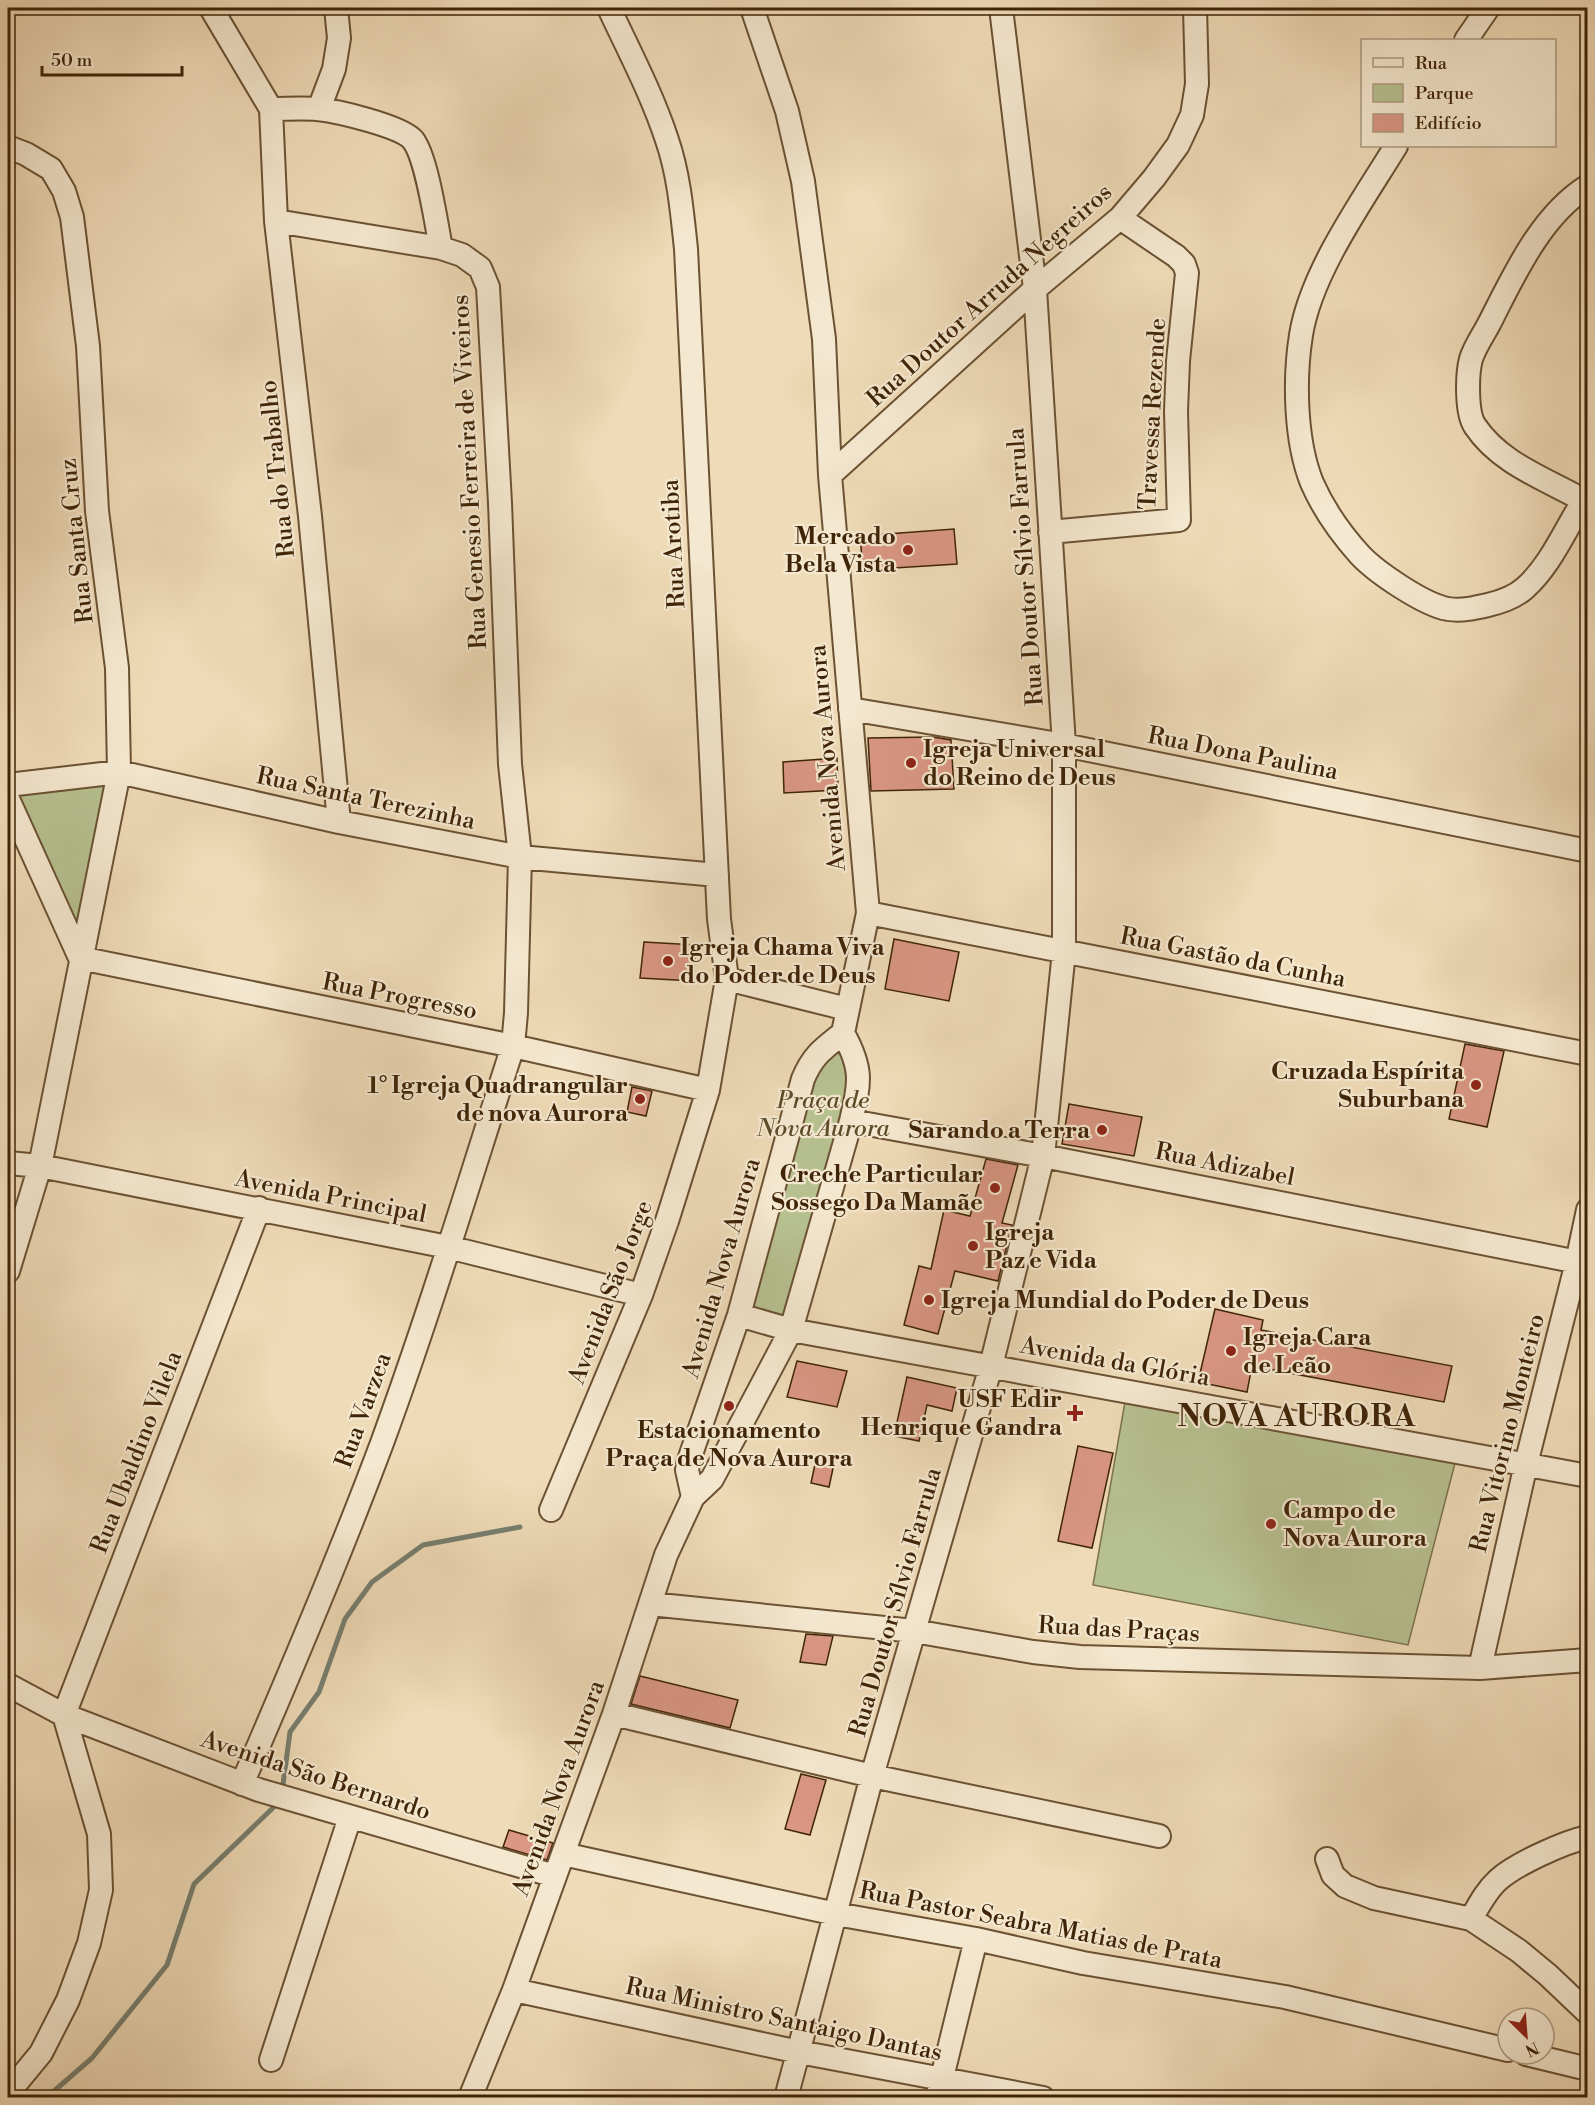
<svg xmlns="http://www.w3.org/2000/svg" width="1595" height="2105" font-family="'Libre Bodoni',serif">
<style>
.green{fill:#b7c190;stroke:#7b724c;stroke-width:1.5}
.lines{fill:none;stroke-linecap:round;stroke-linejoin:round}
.stream{stroke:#767e6f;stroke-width:5}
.building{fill:#da9784;stroke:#3f2407;stroke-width:1.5}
.minor-casing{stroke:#6b5233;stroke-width:26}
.minor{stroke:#f5e8d0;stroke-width:22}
.poi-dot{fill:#8f2418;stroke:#f5e8d0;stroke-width:2}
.labels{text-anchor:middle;stroke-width:4.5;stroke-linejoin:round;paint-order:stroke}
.street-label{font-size:24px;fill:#3f2407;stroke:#f5e8d0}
.poi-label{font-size:24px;font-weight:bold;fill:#3f2407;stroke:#f5e8d0;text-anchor:end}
.park-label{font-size:24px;font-style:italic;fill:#5d4b29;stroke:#f5e8d0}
.district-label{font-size:30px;font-weight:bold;letter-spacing:1.5px;fill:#3f2407;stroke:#f5e8d0}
</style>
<rect width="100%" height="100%" fill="#efdbb7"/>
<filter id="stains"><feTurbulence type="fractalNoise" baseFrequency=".00333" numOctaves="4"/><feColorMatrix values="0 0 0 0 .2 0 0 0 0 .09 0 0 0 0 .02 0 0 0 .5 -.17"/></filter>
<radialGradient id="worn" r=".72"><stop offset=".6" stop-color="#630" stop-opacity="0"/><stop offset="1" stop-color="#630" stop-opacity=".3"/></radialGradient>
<path class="green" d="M 119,772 L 80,958 L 8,785 Z
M 843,1033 L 858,1070 L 791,1330 L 739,1315 L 798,1097 Z
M 1125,1402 L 1455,1463 L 1408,1645 L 1093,1585 Z"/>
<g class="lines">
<path class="stream" d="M 282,1792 L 290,1732 L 319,1692 L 345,1619 L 372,1582 L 423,1545 L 520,1527
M 46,2098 L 92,2058 L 167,1965 L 194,1884 L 278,1803"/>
</g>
<path class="building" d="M 954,529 L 957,564 L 863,570 L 860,536 Z
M 933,737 L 951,740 L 954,789 L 871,791 L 868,738 Z
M 837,758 L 838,790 L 784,793 L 783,762 Z
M 894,939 L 959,952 L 949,1001 L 885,989 Z
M 644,942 L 696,945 L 693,981 L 640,978 Z
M 1465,1044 L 1504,1051 L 1487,1127 L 1449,1119 Z
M 632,1087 L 652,1091 L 646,1116 L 627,1112 Z
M 1069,1104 L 1142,1117 L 1134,1156 L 1062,1144 Z
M 986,1159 L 1018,1165 L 1002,1223 L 1012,1225 L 998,1281 L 955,1271 L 938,1334 L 904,1325 L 919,1266 L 931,1269 L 944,1210 L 970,1216 Z
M 1215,1309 L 1263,1320 L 1261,1330 L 1452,1366 L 1444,1402 L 1252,1366 L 1247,1392 L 1198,1382 Z
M 797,1361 L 847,1371 L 837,1407 L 787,1397 Z
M 907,1377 L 957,1388 L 952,1411 L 927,1405 L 919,1441 L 894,1436 Z
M 1078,1446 L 1113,1453 L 1092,1548 L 1058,1541 Z
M 817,1455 L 835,1459 L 829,1487 L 811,1483 Z
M 806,1634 L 833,1636 L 826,1665 L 800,1662 Z
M 640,1676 L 738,1700 L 730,1728 L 631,1704 Z
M 801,1774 L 826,1780 L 810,1835 L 785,1829 Z
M 509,1830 L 553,1843 L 547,1860 L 503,1847 Z"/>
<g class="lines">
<g class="minor-casing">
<path id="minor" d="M 211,8 L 271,109 L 276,221 L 310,516 L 339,822
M 1466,40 L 1488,8
M 319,109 L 334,69 L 339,38 L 336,8
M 1396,146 C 1363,200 1311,272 1301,335 C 1294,379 1295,441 1312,483 C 1323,508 1341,534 1360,555 C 1376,572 1424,605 1448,609 C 1462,611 1475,608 1488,605 C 1501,602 1515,597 1525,588 C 1553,563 1567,524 1588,494
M 8,147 L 26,154 L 51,169 L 64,191 L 72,217 L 88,346 L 97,511 L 117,668 L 119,772 L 40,1166 L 8,1271
M 1588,186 C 1541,215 1514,275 1490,322 C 1484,334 1475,346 1471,359 C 1467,374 1466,413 1475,426 C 1501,465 1549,480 1588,503
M 276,221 L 441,248
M 830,475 L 1035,289 L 1120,218 L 1154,178 L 1178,145 L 1192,115 L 1197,84 L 1195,8
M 1050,532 L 1179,520 L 1176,411 L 1178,361 L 1187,273 L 1184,264 L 1176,256 L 1120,218
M 850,709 L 1064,745 L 1588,851
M 8,785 L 119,772 L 339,822 L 520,857 L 717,875
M 8,799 L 80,958
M 868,913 L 1588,1054
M 80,958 L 513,1046 L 708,1090
M 727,979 L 847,1009
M 851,1121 L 1043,1156 L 1588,1264
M 8,1163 L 40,1166 L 448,1247 L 641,1295
M 739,1315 L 791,1330 L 1588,1476
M 693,1497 L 687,1470 L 688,1463 L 739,1315 L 803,1079 C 813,1055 823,1049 843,1033
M 551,1510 L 641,1295 L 667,1221 L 708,1090 L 727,979 L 719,919 L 686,249 C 682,212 679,175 667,140 C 652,94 629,51 609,8
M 650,1604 L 914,1631 L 1033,1652 L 1080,1657 L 1480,1668 L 1588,1660
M 1480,1668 L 1526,1464 L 1577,1262 L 1588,1210
M 8,1685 L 64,1715 L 259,1790 L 555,1876
M 614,1714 L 872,1776 L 1159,1836
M 242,1784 C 291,1671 339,1558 382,1443 C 430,1312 470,1179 513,1046 L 516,1013 L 520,857 L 510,764 L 500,503 L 488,287 L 480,268 L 462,255 L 441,248 C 436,223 427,158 413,140 C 401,126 337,111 317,109 C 302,108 286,109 271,109
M 563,1854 L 836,1914 L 976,1939 L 1083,1963 L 1285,1997 L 1508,2050
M 1327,1859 L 1333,1875 L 1345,1886 L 1374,1898 L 1471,1919 L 1519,1951 L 1548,1975 L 1588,2013
M 1471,1919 C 1479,1905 1486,1891 1498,1880 C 1516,1864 1564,1842 1588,1837
M 514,1990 L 799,2052 L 1043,2098
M 1526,2054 L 1588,2069
M 271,2060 L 350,1817
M 8,2093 L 41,2053 L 68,2000 L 89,1943 L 101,1890 L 99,1834 L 64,1715 L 259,1208
M 470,2098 L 514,1990 L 563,1854 L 614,1714 L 666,1555 L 693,1497 L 712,1479 L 791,1330 L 851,1121 C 860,1082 863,1069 843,1033 L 868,913 L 830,475 L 824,339 L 803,181 L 787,111 L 752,8
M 786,2098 L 872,1776 L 991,1366 L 1043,1156 L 1064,951 L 1064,745 L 1035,289 L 1001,8
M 937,2098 L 976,1939"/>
</g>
<use href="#minor" class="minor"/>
</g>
<g class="poi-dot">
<circle cx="908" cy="550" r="6"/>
<circle cx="911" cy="763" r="6"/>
<circle cx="668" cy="961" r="6"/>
<circle cx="1476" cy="1085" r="6"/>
<circle cx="640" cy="1099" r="6"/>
<circle cx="1102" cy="1130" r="6"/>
<circle cx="995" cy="1188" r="6"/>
<circle cx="973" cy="1246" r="6"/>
<circle cx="929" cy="1300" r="6"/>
<circle cx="1231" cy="1351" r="6"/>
<circle cx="729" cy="1406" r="6"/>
<path d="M1072 1404h6v6h6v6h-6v6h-6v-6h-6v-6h6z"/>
<circle cx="1271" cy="1524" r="6"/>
</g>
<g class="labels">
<g class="street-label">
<text transform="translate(989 295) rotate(-42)" y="8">Rua Doutor Arruda Negreiros</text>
<text transform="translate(1152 414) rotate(-87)" y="8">Travessa Rezende</text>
<text transform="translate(277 469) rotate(-96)" y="8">Rua do Trabalho</text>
<text transform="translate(469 472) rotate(-93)" y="8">Rua Genesio Ferreira de Viveiros</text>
<text transform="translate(76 541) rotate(-96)" y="8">Rua Santa Cruz</text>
<text transform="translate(673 544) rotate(-93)" y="8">Rua Arotiba</text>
<text transform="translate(1025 567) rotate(-94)" y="8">Rua Doutor Sílvio Farrula</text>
<text transform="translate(1243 753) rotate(11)" y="8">Rua Dona Paulina</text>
<text transform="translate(827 758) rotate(-95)" y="8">Avenida Nova Aurora</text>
<text transform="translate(366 798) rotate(12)" y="8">Rua Santa Terezinha</text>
<text transform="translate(1233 957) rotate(11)" y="8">Rua Gastão da Cunha</text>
<text transform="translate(400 996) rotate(11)" y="8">Rua Progresso</text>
<text transform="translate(1225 1164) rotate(11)" y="8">Rua Adizabel</text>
<text transform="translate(331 1196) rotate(11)" y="8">Avenida Principal</text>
<text transform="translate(721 1268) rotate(-74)" y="8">Avenida Nova Aurora</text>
<text transform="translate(610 1292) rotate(-69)" y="8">Avenida São Jorge</text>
<text transform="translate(1115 1361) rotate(10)" y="8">Avenida da Glória</text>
<text transform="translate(363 1410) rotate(-70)" y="8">Rua Varzea</text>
<text transform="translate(1507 1433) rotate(-76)" y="8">Rua Vitorino Monteiro</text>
<text transform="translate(136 1452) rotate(-69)" y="8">Rua Ubaldino Vilela</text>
<text transform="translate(895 1602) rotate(-74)" y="8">Rua Doutor Sílvio Farrula</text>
<text transform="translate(1119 1629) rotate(3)" y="8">Rua das Praças</text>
<text transform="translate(316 1775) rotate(18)" y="8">Avenida São Bernardo</text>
<text transform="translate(558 1788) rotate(-70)" y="8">Avenida Nova Aurora</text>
<text transform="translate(1041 1925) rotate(11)" y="8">Rua Pastor Seabra Matias de Prata</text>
<text transform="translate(784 2019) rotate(12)" y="8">Rua Ministro Santaigo Dantas</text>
</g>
<g class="poi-label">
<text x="896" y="544">Mercado<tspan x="896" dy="28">Bela Vista</tspan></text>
<text x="923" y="757" text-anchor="start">Igreja Universal<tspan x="923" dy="28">do Reino de Deus</tspan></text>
<text x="680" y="955" text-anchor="start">Igreja Chama Viva<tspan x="680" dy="28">do Poder de Deus</tspan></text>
<text x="1464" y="1079">Cruzada Espírita<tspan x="1464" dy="28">Suburbana</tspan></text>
<text x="628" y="1093">1° Igreja Quadrangular<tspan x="628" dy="28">de nova Aurora</tspan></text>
<text x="1090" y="1138">Sarando a Terra</text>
<text x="983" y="1182">Creche Particular<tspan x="983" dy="28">Sossego Da Mamãe</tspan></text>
<text x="985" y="1240" text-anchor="start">Igreja<tspan x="985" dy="28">Paz e Vida</tspan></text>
<text x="941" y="1308" text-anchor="start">Igreja Mundial do Poder de Deus</text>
<text x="1243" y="1345" text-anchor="start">Igreja Cara<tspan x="1243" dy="28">de Leão</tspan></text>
<text x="1062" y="1407">USF Edir<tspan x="1062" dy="28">Henrique Gandra</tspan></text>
<text x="729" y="1438" text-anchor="middle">Estacionamento<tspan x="729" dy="28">Praça de Nova Aurora</tspan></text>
<text x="1283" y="1518" text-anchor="start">Campo de<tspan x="1283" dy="28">Nova Aurora</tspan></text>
</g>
<g class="park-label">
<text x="823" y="1108">Praça de<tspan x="823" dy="28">Nova Aurora</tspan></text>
</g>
<g class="district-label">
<text x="1297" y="1426">NOVA AURORA</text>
</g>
</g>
<rect width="1595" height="2105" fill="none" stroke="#efdbb7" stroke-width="30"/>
<rect x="9" y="9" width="1577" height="2087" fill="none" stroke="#3f2407" stroke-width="3"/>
<rect x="15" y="15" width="1565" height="2075" fill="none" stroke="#3f2407" stroke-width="1.5"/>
<rect x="1361" y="39" width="195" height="108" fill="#f5e8d0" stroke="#ac9a80" stroke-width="1.5"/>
<rect x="1373" y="58" width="30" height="9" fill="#f5e8d0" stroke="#ac9a80" stroke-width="1.5"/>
<text x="1415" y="69" font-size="18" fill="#3f2407">Rua</text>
<rect x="1373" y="84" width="30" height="18" fill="#b7c190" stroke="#ac9a80" stroke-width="1.5"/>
<text x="1415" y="99" font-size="18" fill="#3f2407">Parque</text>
<rect x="1373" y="114" width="30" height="18" fill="#da9784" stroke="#ac9a80" stroke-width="1.5"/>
<text x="1415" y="129" font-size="18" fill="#3f2407">Edifício</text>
<g transform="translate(1526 2036) rotate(155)"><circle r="28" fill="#f5e8d0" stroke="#ac9a80" stroke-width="1.5"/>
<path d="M0-4.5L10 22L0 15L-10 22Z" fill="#8f2418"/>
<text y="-9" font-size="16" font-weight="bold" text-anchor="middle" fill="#3f2407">N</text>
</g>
<path d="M42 66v9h140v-9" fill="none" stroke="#3f2407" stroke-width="3"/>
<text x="51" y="66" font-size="18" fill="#3f2407" stroke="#f5e8d0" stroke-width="4.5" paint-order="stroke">50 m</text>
<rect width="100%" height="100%" filter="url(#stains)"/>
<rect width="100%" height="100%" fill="url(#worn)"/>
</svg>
